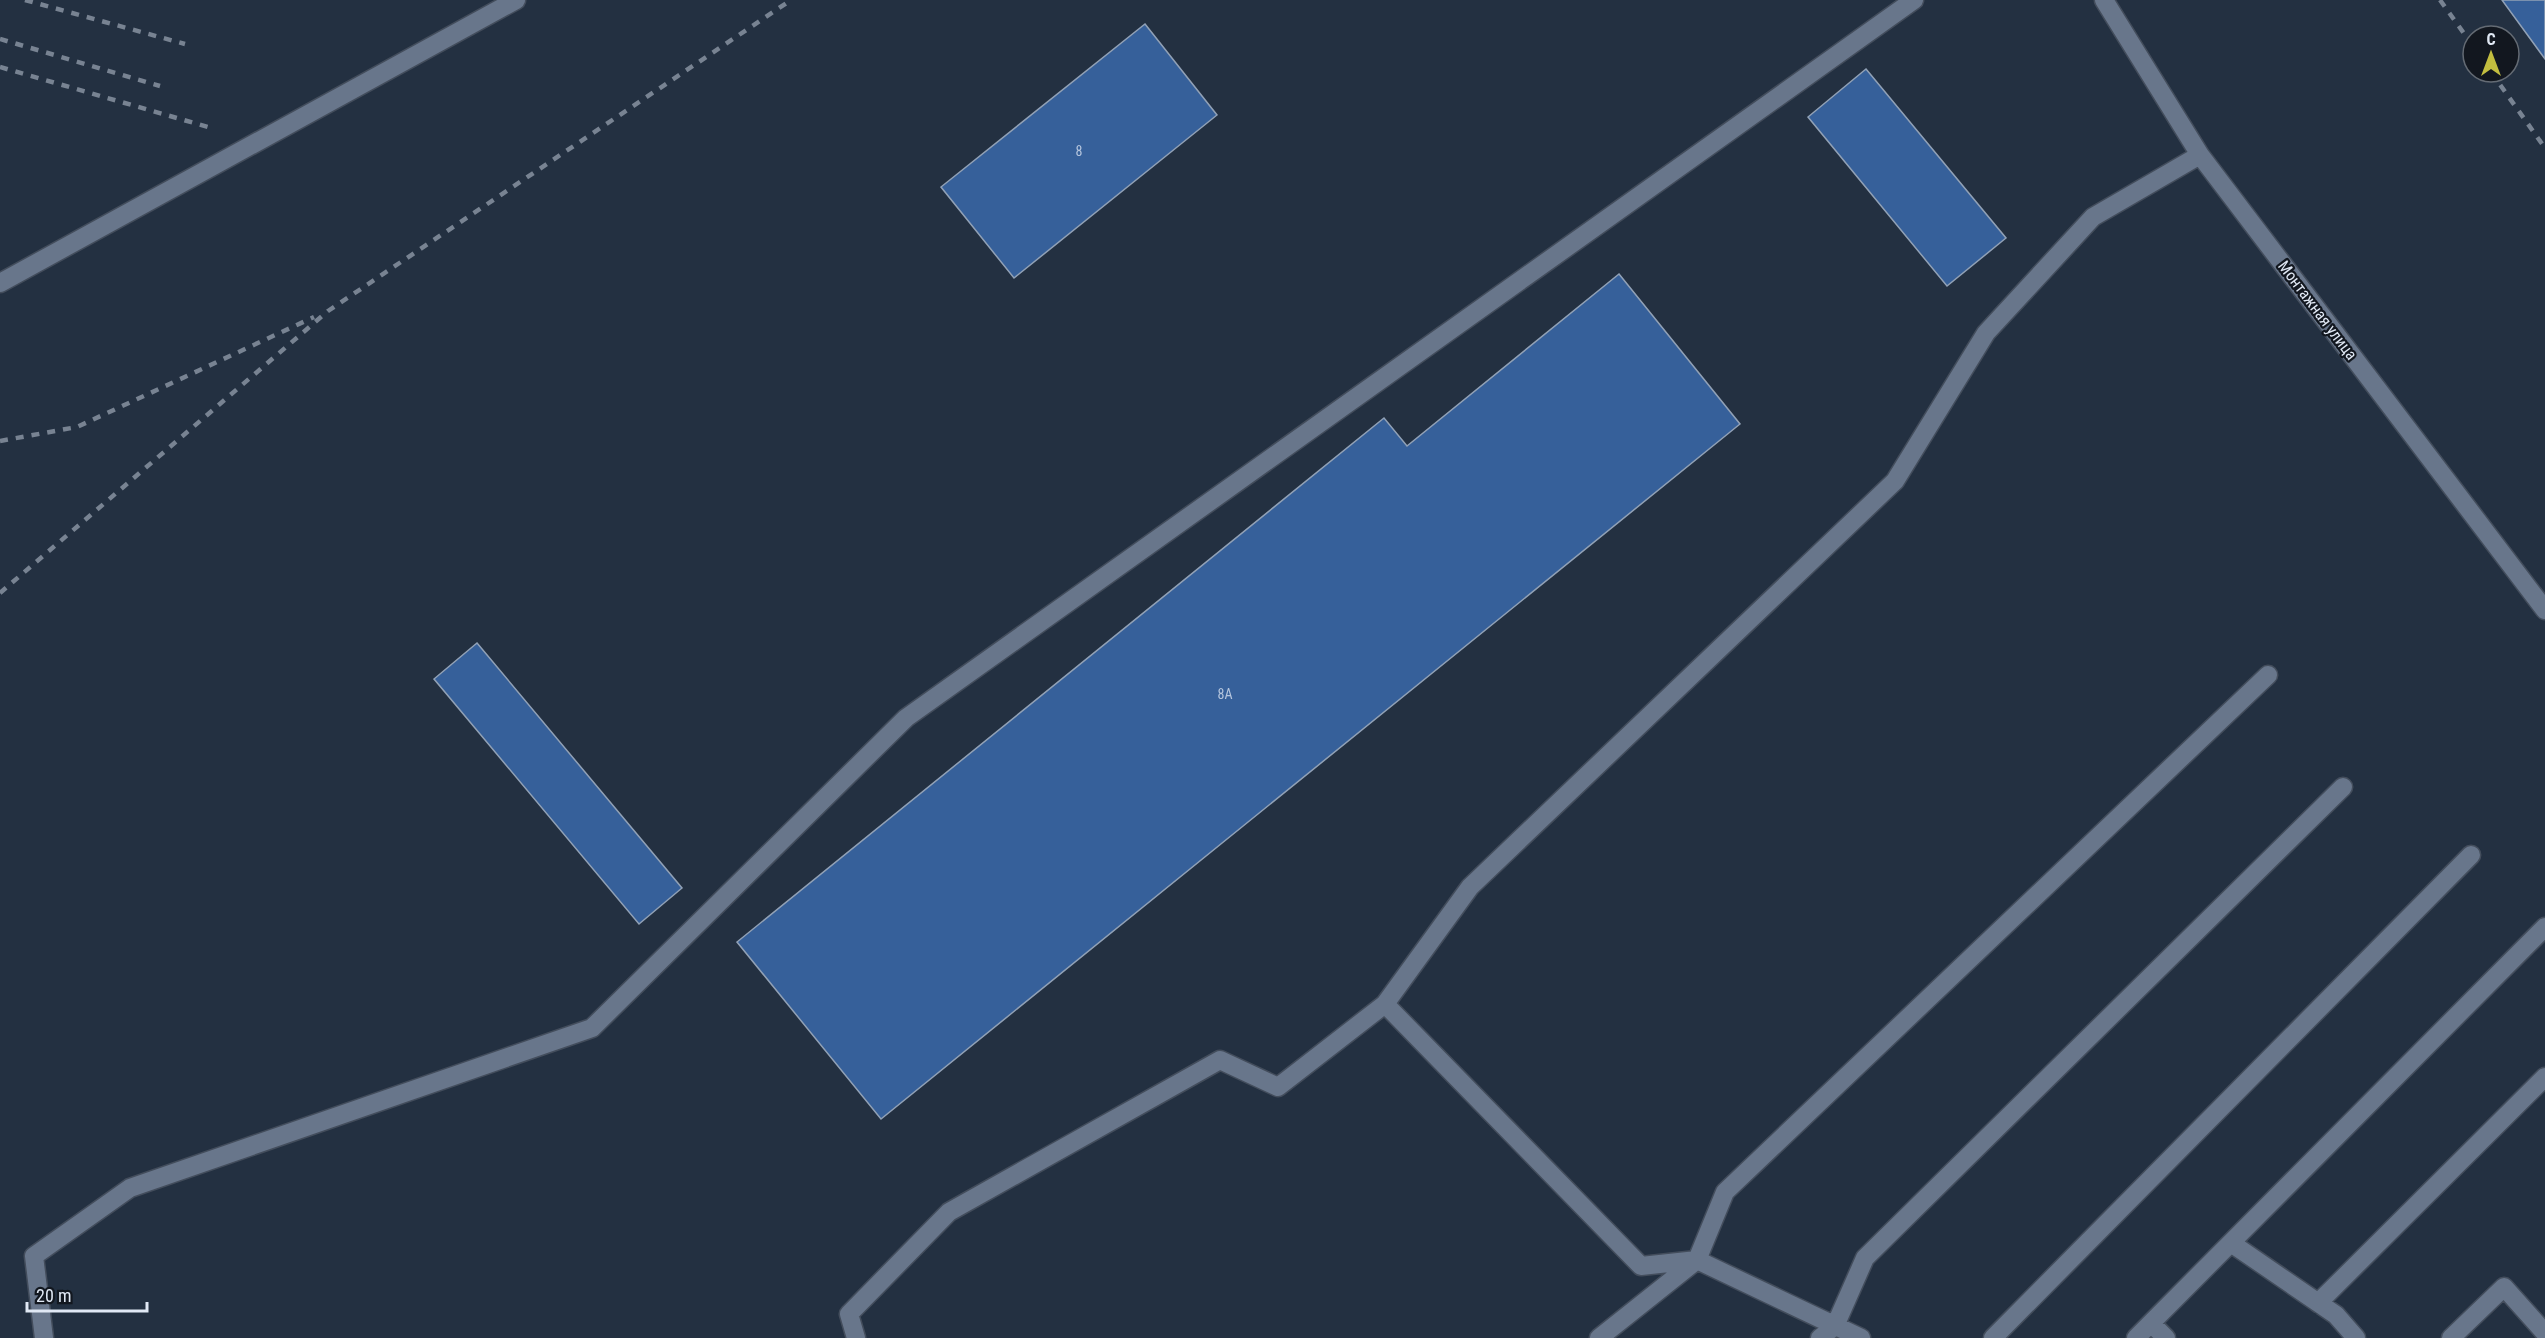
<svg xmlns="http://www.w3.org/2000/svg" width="2545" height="1338" font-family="'Roboto Condensed',sans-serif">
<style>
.building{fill:#36609a;stroke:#91a1b6;stroke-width:1.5}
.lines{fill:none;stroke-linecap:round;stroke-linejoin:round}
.minor-casing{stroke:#434d5c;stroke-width:21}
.minor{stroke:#68768b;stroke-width:18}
.rail{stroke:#788392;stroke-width:4.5;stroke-dasharray:8 8;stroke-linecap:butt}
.labels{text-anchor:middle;stroke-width:4.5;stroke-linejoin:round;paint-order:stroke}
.number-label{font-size:14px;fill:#b6c6de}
.street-label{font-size:16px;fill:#e0e8f4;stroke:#12171f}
</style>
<rect width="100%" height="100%" fill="#233041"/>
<path class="building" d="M 2502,0 L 2545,0 L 2545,59 Z
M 1145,24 L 1217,115 L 1014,278 L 941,187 Z
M 1866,69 L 2006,238 L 1947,286 L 1808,117 Z
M 1619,274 L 1740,424 L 881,1119 L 737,942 L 1384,418 L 1407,446 Z
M 477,643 L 682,888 L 639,924 L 434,679 Z"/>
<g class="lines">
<g class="minor-casing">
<path id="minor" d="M 2104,0 L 2200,155 L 2545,610
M 0,283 L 516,0
M 1385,1004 L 1641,1266 L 1697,1260 L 1861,1338
M 2231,1243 L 2336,1315 L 2356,1338
M 2318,1303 L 2545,1077
M 2151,1323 L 2166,1338
M 44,1338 L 34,1256 L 130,1188 L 592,1028 L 906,718 L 1914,0
M 856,1338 L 849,1314 L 949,1212 L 1220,1060 L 1278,1087 L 1385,1004 L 1470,887 L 1895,481 L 1986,333 L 2093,217 L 2200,155
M 1599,1338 L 1697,1260 L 1725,1192 L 2268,675
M 1820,1338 L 1835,1326 L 1865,1258 L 2343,787
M 1993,1338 L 2471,855
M 2136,1338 L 2545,927
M 2451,1338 L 2504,1287 L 2545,1333"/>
</g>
<use href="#minor" class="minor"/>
<path class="rail" d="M 25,0 L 185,44
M 2440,0 L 2473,46
M 0,39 L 160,86
M 0,67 L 208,127
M 2491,72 L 2545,148
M 0,441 L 77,427 L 314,317
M 0,593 L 328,311 L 791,0"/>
</g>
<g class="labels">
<g class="number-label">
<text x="1079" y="156">8</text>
<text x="1225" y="699">8А</text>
</g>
<g class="street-label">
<text transform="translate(2318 310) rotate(53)" y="6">Монтажная улица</text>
</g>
</g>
<g transform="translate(2491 54)"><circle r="28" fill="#12171f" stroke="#646b74" stroke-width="1.5"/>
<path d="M0-4.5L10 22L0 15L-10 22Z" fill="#c2bd3f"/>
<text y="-9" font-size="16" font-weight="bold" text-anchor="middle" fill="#e0e8f4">С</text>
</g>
<path d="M27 1302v9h120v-9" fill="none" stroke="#e0e8f4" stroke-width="3"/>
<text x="36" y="1302" font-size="18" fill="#e0e8f4" stroke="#12171f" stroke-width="4.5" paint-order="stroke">20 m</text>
</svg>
